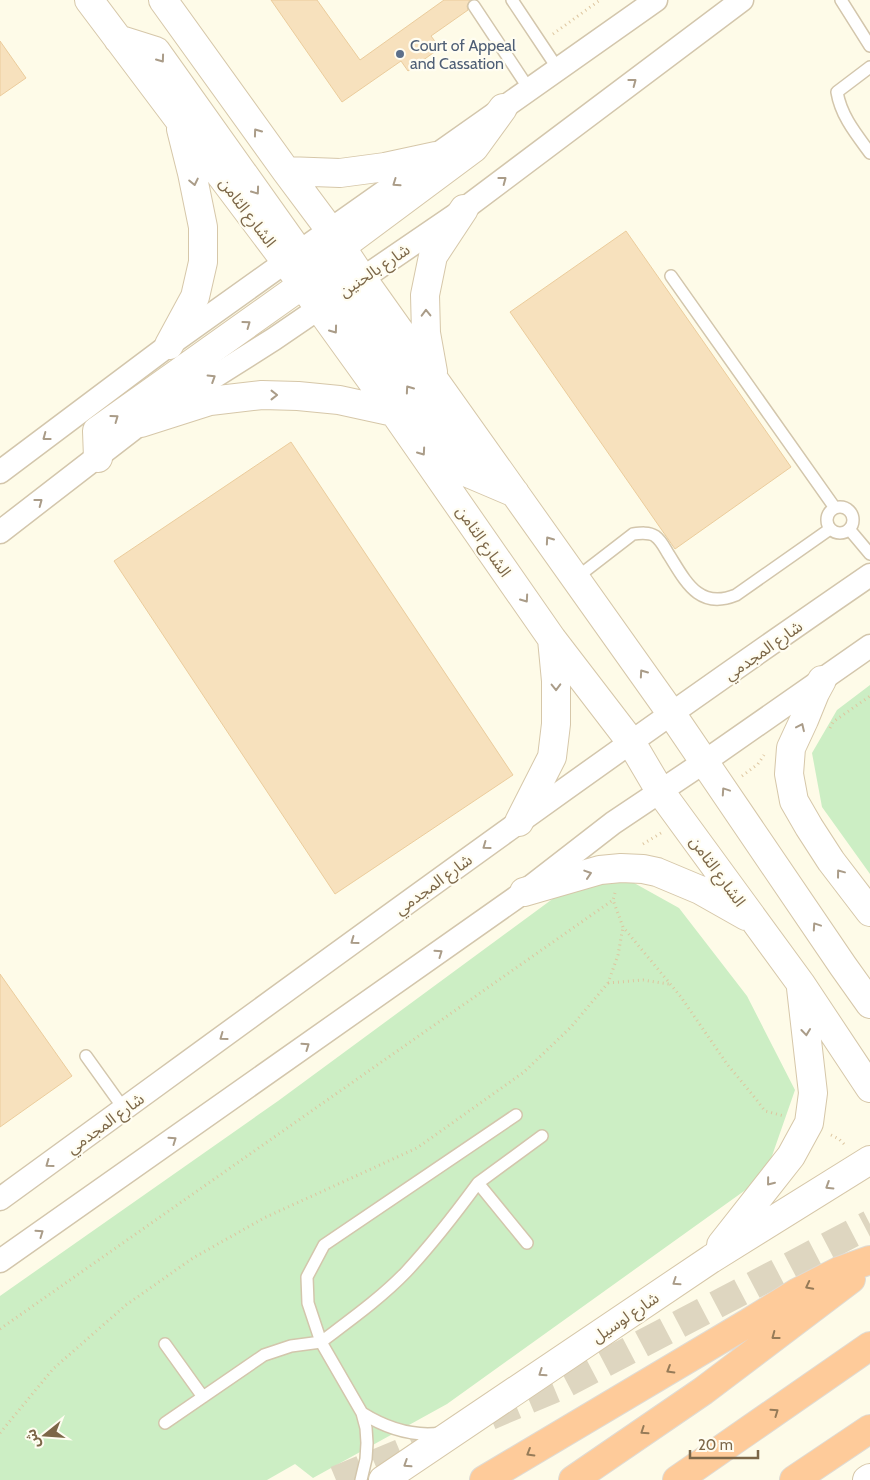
<svg xmlns="http://www.w3.org/2000/svg" width="870" height="1480" font-family="Cabin,'Noto Sans Arabic',sans-serif">
<style>
.green{fill:#cceec4}
.building{fill:#f7e1bd;stroke:#ebcc9c}
.lines{fill:none;stroke-linecap:round;stroke-linejoin:round}
.highway-tunnel{stroke:#ded6c0;stroke-width:28;stroke-dasharray:28 14;stroke-linecap:butt}
.lane-casing{stroke:#d3c6ac;stroke-width:14}
.street-casing{stroke:#d3c6ac;stroke-width:25}
.secondary-casing{stroke:#d6c7a9;stroke-width:30}
.highway-casing{stroke:#e0dbd3;stroke-width:30}
.path{stroke:#ddc59f;stroke-width:3;stroke-dasharray:1 4;stroke-linecap:butt}
.lane{stroke:#fff;stroke-width:11}
.street{stroke:#fff;stroke-width:22}
.secondary{stroke:#fff;stroke-width:28}
.highway{stroke:#fecb9a;stroke-width:28}
.oneway{stroke:#aa9c88}
.oneway2{stroke:#967b58}
.service-dot{fill:#5c6f8a;stroke:#fffdf1;stroke-width:2}
.labels{text-anchor:middle;stroke-width:4.5;stroke-linejoin:round;paint-order:stroke}
.service-label{font-size:16px;fill:#4e5e75;stroke:#fffdf1;text-anchor:start}
.street-label{font-size:16px;fill:#7c6748;stroke:#fffdf1}
</style>
<rect width="100%" height="100%" fill="#fefbe8"/>
<path class="green" d="M 870,685 L 870,874 L 822,807 L 812,753 L 837,710 Z
M 600,864 L 679,908 L 747,996 L 795,1090 L 765,1176 L 447,1404 L 313,1478 L 295,1464 L 267,1480 L 0,1480 L 0,1296 L 278,1101 Z"/>
<path class="building" d="M 271,0 L 317,0 L 360,60 L 444,0 L 470,0 L 467,6 L 468,10 L 431,36 L 440,48 L 408,71 L 401,61 L 342,102 Z
M 0,41 L 26,78 L 0,96 Z
M 626,231 L 791,467 L 675,549 L 510,312 Z
M 291,442 L 513,775 L 335,894 L 114,561 Z
M 0,974 L 72,1076 L 0,1127 Z"/>
<g class="lines">
<path class="highway-tunnel" d="M 490,1416 L 561,1386 L 870,1224
M 336,1480 L 429,1441"/>
<g class="lane-casing">
<path id="lane" d="M 512,0 L 558,69
M 841,0 L 870,46
M 474,6 L 529,89
M 870,67 L 837,92 C 841,116 856,134 870,153
M 671,276 L 835,508
M827 520a13 13 0 1 1 26 0a13 13 0 1 1-26 0Z
M 849,529 L 870,554
M 576,578 L 633,534 C 641,533 649,532 655,536 C 662,541 665,549 669,555 C 686,582 699,610 736,595 L 830,529
M 86,1056 L 124,1109
M 516,1115 L 324,1245 L 307,1277 L 308,1303 L 321,1342 C 350,1320 381,1298 406,1272 C 432,1244 456,1213 478,1183 L 527,1243
M 478,1183 L 542,1136
M 165,1344 L 203,1397
M 362,1413 C 386,1428 412,1437 441,1433
M 165,1423 L 264,1355 L 291,1346 L 321,1342 L 362,1413 L 366,1428 L 367,1443 L 366,1459 L 361,1480"/>
</g>
<g class="street-casing">
<path id="street" d="M 0,472 L 169,345 L 330,230 L 656,0
M 0,532 L 141,423 L 274,339 L 464,209 L 742,0
M 0,1199 C 289,989 576,777 870,575
M 0,1261 L 524,892 L 613,823 L 704,762 L 870,646"/>
</g>
<g class="secondary-casing">
<path id="secondary" d="M 89,0 L 286,262 L 394,412 L 552,639 L 631,742 L 660,791 L 801,984 L 870,1088
M 163,0 L 286,171 L 330,230 L 362,278 L 671,713 L 843,966 L 870,1004
M 118,39 L 156,51 L 299,252 L 331,262 L 361,278
M 286,171 L 340,173 L 385,167 L 436,156
M 331,262 L 341,247 L 474,148 L 503,108
M 301,268 L 325,277 L 341,293 L 468,473 L 515,493
M 169,345 L 195,297 L 203,262 L 203,227 L 192,173 L 181,129
M 433,372 L 426,333 L 425,295 L 433,256 L 464,209
M 141,423 L 210,401 L 262,395 L 298,396 L 339,400 L 394,412
M 98,458 L 97,431 L 302,285 L 311,269
M 822,680 L 815,693 L 804,720 L 791,748 L 789,774 L 794,801 L 809,827 L 831,861 L 870,912
M 519,822 L 552,757 L 556,724 L 556,681 L 552,639
M 524,892 L 600,870 L 621,868 L 643,869 L 657,872 L 700,890 L 746,916
M 721,1245 L 791,1156 L 809,1123 L 813,1093 L 801,988
M 383,1480 L 711,1259 L 870,1160
M 867,1480 L 870,1478"/>
</g>
<g class="highway-casing">
<path id="highway" d="M 484,1480 L 748,1323 L 798,1292 L 839,1271 L 870,1260
M 573,1480 L 703,1391 L 851,1279
M 677,1480 L 870,1346
M 794,1480 L 870,1429"/>
</g>
<path class="path" d="M 553,34 L 600,0
M 830,728 L 833,722 L 870,696
M 742,776 L 758,764 L 764,755
M 643,844 L 661,833
M 615,893 L 613,900 L 623,927 L 681,997 L 727,1064 L 756,1099 L 765,1111 L 784,1116
M 608,983 L 643,980 L 669,984
M 831,1135 L 839,1139 L 846,1146
M 0,1329 L 613,900
M 0,1433 L 53,1369 L 126,1305 L 193,1258 L 264,1218 L 417,1148 L 524,1072 L 571,1027 L 608,983 L 618,955 L 623,927"/>
<use href="#lane" class="lane"/>
<use href="#street" class="street"/>
<use href="#secondary" class="secondary"/>
<use href="#highway" class="highway"/>
</g>
<defs><path id="oneway-chevron" d="M-2-3.5L2.5 0L-2 3.5" fill="none" stroke-width="1.6" stroke-linecap="round" stroke-linejoin="round" transform="scale(1.25)"/></defs>
<g class="oneway">
<use href="#oneway-chevron" transform="translate(161 59) rotate(54)"/>
<use href="#oneway-chevron" transform="translate(633 82) rotate(-37)"/>
<use href="#oneway-chevron" transform="translate(257 132) rotate(-126)"/>
<use href="#oneway-chevron" transform="translate(503 180) rotate(-37)"/>
<use href="#oneway-chevron" transform="translate(194 182) rotate(78)"/>
<use href="#oneway-chevron" transform="translate(396 183) rotate(145)"/>
<use href="#oneway-chevron" transform="translate(256 191) rotate(54)"/>
<use href="#oneway-chevron" transform="translate(426 313) rotate(-91)"/>
<use href="#oneway-chevron" transform="translate(247 324) rotate(-36)"/>
<use href="#oneway-chevron" transform="translate(334 330) rotate(54)"/>
<use href="#oneway-chevron" transform="translate(212 378) rotate(-32)"/>
<use href="#oneway-chevron" transform="translate(409 389) rotate(-125)"/>
<use href="#oneway-chevron" transform="translate(274 395)"/>
<use href="#oneway-chevron" transform="translate(115 418) rotate(-36)"/>
<use href="#oneway-chevron" transform="translate(46 437) rotate(143)"/>
<use href="#oneway-chevron" transform="translate(422 452) rotate(55)"/>
<use href="#oneway-chevron" transform="translate(39 502) rotate(-37)"/>
<use href="#oneway-chevron" transform="translate(549 540) rotate(-125)"/>
<use href="#oneway-chevron" transform="translate(525 599) rotate(55)"/>
<use href="#oneway-chevron" transform="translate(643 673) rotate(-125)"/>
<use href="#oneway-chevron" transform="translate(556 687) rotate(89)"/>
<use href="#oneway-chevron" transform="translate(801 727) rotate(-65)"/>
<use href="#oneway-chevron" transform="translate(725 791) rotate(-124)"/>
<use href="#oneway-chevron" transform="translate(486 846) rotate(144)"/>
<use href="#oneway-chevron" transform="translate(840 873) rotate(-127)"/>
<use href="#oneway-chevron" transform="translate(588 874) rotate(-18)"/>
<use href="#oneway-chevron" transform="translate(816 926) rotate(-124)"/>
<use href="#oneway-chevron" transform="translate(354 941) rotate(144)"/>
<use href="#oneway-chevron" transform="translate(439 953) rotate(-35)"/>
<use href="#oneway-chevron" transform="translate(806 1032) rotate(84)"/>
<use href="#oneway-chevron" transform="translate(223 1037) rotate(144)"/>
<use href="#oneway-chevron" transform="translate(306 1046) rotate(-35)"/>
<use href="#oneway-chevron" transform="translate(173 1140) rotate(-35)"/>
<use href="#oneway-chevron" transform="translate(49 1164) rotate(144)"/>
<use href="#oneway-chevron" transform="translate(770 1182) rotate(129)"/>
<use href="#oneway-chevron" transform="translate(829 1186) rotate(148)"/>
<use href="#oneway-chevron" transform="translate(40 1233) rotate(-35)"/>
<use href="#oneway-chevron" transform="translate(676 1282) rotate(146)"/>
<use href="#oneway-chevron" transform="translate(542 1373) rotate(146)"/>
<use href="#oneway-chevron" transform="translate(407 1464) rotate(147)"/>
</g>
<g class="oneway2">
<use href="#oneway-chevron" transform="translate(809 1286) rotate(153)"/>
<use href="#oneway-chevron" transform="translate(775 1336) rotate(143)"/>
<use href="#oneway-chevron" transform="translate(670 1370) rotate(149)"/>
<use href="#oneway-chevron" transform="translate(775 1412) rotate(-35)"/>
<use href="#oneway-chevron" transform="translate(644 1431) rotate(146)"/>
<use href="#oneway-chevron" transform="translate(530 1453) rotate(149)"/>
</g>
<circle class="service-dot" cx="400" cy="54" r="5"/>
<g class="labels">
<g class="service-label">
<text x="410" y="51">Court of Appeal<tspan x="410" dy="18">and Cassation</tspan></text>
</g>
<g class="street-label">
<text transform="translate(248 212) rotate(53)" y="6">الشارع الثامن</text>
<text transform="translate(374 270) rotate(-34)" y="6">شارع بالحنين</text>
<text transform="translate(484 541) rotate(55)" y="6">الشارع الثامن</text>
<text transform="translate(763 650) rotate(-35)" y="6">شارع المجدمي</text>
<text transform="translate(718 871) rotate(54)" y="6">الشارع الثامن</text>
<text transform="translate(433 884) rotate(-36)" y="6">شارع المجدمي</text>
<text transform="translate(105 1123) rotate(-36)" y="6">شارع المجدمي</text>
<text transform="translate(625 1317) rotate(-34)" y="6">شارع لوسيل</text>
</g>
</g>
<g transform="translate(45 1435) rotate(253)" stroke="#fffdf1" stroke-width="4" paint-order="stroke">
<path d="M0-4L9 19L0 12L-9 19Z" fill="#7c6748"/>
<text y="-8" font-size="14" font-weight="bold" text-anchor="middle" fill="#7c6748">ش</text>
</g>
<path d="M690 1450v8h68v-8" fill="none" stroke="#7c6748" stroke-width="2.5"/>
<text x="698" y="1450" font-size="15" fill="#7c6748" stroke="#fffdf1" stroke-width="4" paint-order="stroke">20 m</text>
</svg>
